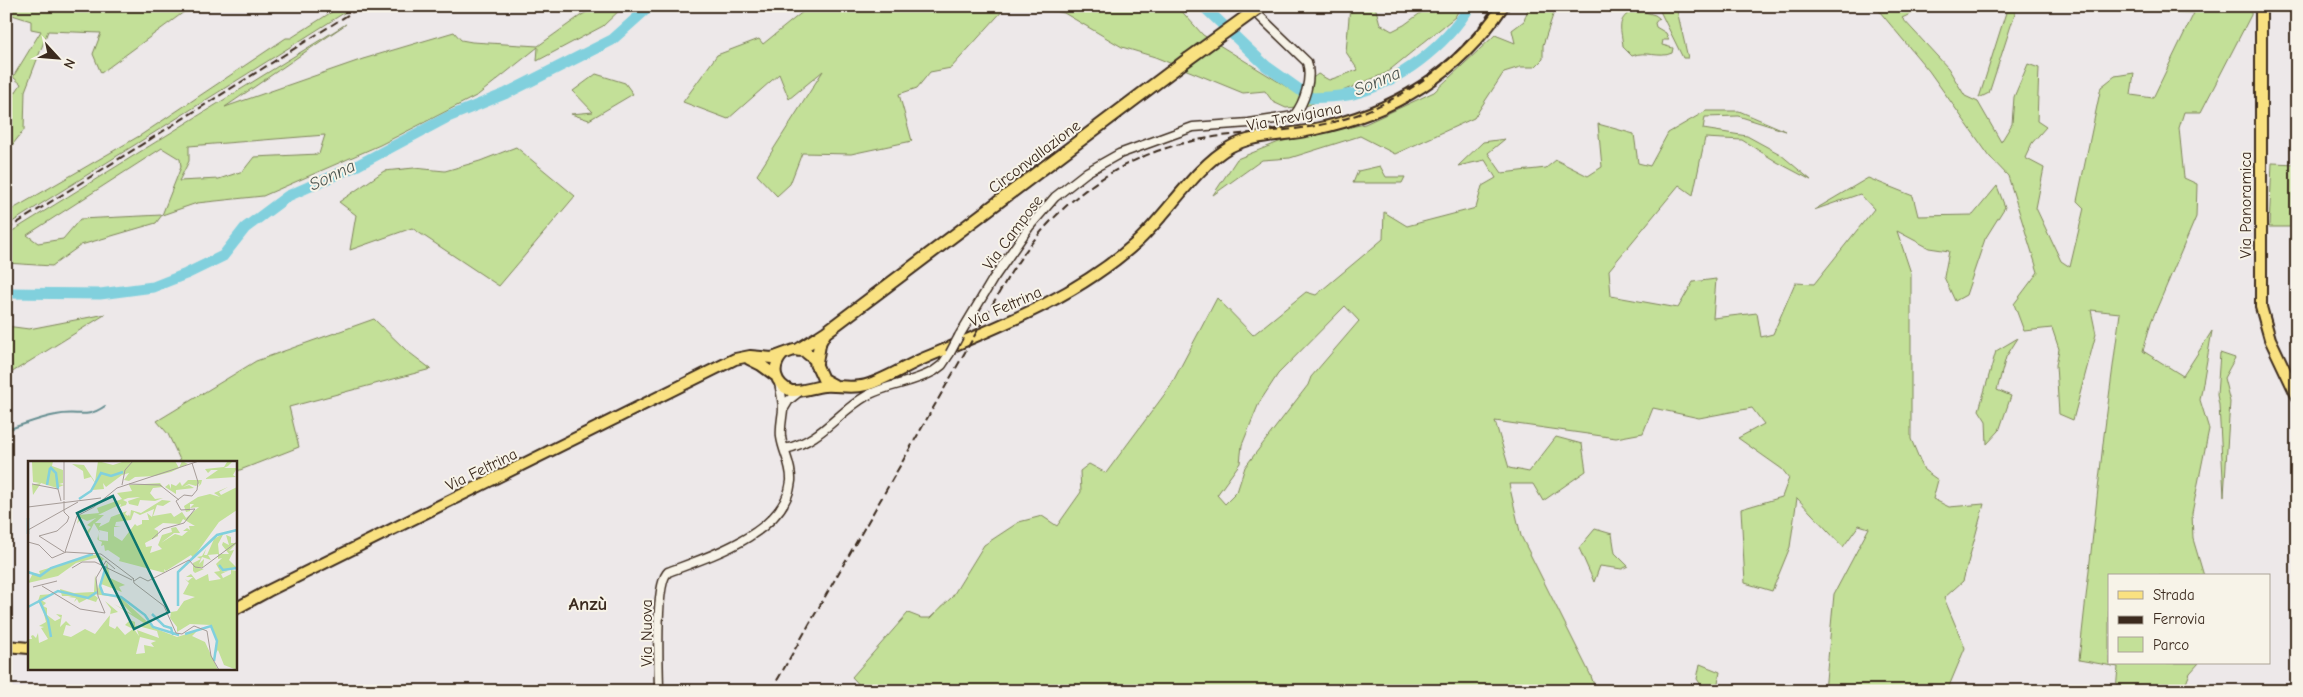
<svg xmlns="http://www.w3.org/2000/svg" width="2303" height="697" font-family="'Comic Neue',sans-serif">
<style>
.green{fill:#c3e098;stroke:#7f855b;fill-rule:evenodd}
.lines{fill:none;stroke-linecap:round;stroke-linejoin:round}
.stream{stroke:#658e91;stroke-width:2}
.river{stroke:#81d0dd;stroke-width:11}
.minor-casing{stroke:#3b2a1e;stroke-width:11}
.major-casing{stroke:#3b2a1e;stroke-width:14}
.highway-casing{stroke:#3b2a1e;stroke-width:15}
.minor{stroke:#f7f3e8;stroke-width:8}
.major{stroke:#f9e181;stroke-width:10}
.highway{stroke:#f9e181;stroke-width:11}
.rail{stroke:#3b2a1e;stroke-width:2;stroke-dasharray:8 4;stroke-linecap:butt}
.minor-bridge-casing{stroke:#3b2a1e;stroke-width:11;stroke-linecap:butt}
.highway-bridge-casing{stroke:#3b2a1e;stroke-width:15;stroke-linecap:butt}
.minor-bridge{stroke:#f7f3e8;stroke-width:8}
.highway-bridge{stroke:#f9e181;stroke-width:11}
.labels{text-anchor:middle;stroke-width:4;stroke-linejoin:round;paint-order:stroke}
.street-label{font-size:16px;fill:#3b2a1e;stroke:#f7f3e8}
.water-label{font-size:18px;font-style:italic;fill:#4c544e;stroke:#f7f3e8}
.quarter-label{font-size:19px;font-weight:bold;fill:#3b2a1e;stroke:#f7f3e8}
.inset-river{fill:none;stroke:#81d0dd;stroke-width:2.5}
.inset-road{fill:none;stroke:#a69c98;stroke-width:1}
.view{fill:#0f766e;fill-opacity:0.15;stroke:#0f766e;stroke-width:2.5}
.inset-edge{fill:none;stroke:#3b2a1e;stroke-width:2.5}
</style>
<rect width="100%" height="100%" fill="#ede8e9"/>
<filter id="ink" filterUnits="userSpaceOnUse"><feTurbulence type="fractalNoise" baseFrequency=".02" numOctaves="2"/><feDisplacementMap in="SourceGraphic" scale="10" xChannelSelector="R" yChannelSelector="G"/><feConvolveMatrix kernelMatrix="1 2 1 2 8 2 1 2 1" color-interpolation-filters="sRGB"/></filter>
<g filter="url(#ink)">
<path class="green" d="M 6,6 L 151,6 L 151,8 L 188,9 L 101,73 L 93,54 L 101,33 L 48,31 L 25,91 L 24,130 L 6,153 L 6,107 L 21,84 L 13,77 L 41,31 L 31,29 L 31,21 L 6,13 Z
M 341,6 L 355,6 L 6,226 L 6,213 L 141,135 L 286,38 L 291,38 Z
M 597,6 L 624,6 L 603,26 L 537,61 L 538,47 L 478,95 L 380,145 L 263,196 L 197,203 L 162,215 L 156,223 L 81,245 L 52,266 L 6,263 L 6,235 L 346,24 L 225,107 L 363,59 L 454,32 L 461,40 L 472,42 L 538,46 L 580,16 ZM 325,135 L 319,154 L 254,157 L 243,171 L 219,179 L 179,181 L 189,161 L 189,146 ZM 162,148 L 180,159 L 181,167 L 162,215 L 80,219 L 63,239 L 38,243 L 27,235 Z
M 810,6 L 1177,6 L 1203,35 L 1295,92 L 1318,74 L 1329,80 L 1358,70 L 1346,52 L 1350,6 L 1375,6 L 1380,24 L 1392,31 L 1404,25 L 1430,6 L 1461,6 L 1455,17 L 1386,73 L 1306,106 L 1286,108 L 1273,102 L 1265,91 L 1243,93 L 1155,57 L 1122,47 L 1064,13 L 1031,6 L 1005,8 L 951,68 L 930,72 L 917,88 L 899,94 L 912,141 L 851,154 L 802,153 L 790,184 L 777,196 L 757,175 L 823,71 L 789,99 L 779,74 L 728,119 L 683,102 L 717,55 L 759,39 L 763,44 Z
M 1529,6 L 1556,6 L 1543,45 L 1543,59 L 1535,67 L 1520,67 L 1504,72 L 1474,118 L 1395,154 L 1360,136 L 1290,158 L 1262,160 L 1213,195 L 1237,159 L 1279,142 L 1365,124 L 1434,92 L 1495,35 L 1515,43 L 1512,30 L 1524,21 Z
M 1647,6 L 1676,6 L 1688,58 L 1683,58 L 1660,11 Z
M 1875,6 L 1927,6 L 1902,18 L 1948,68 L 1965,96 L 1978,102 L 2001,142 L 2012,124 L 2014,97 L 2028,64 L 2039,68 L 2037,121 L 2046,127 L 2032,143 L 2025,158 L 2044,168 L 2036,208 L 2061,261 L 2070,267 L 2084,208 L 2077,201 L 2101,87 L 2115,76 L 2134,73 L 2131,95 L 2153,98 L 2194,13 L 2161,12 L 2161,6 L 2252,6 L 2251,15 L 2201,112 L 2184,112 L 2179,128 L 2184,178 L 2197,184 L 2196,217 L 2151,322 L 2143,351 L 2183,376 L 2212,331 L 2200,400 L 2209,429 L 2192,513 L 2193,539 L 2204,576 L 2109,576 L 2109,663 L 2199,663 L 2190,673 L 2183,691 L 2116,691 L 2118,667 L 2079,660 L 2104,435 L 2120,313 L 2091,310 L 2096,334 L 2073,420 L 2059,414 L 2056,365 L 2059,349 L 2052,328 L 2024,331 L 2014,304 L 2038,272 L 2008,176 L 1990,157 L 1929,71 Z
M 2008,6 L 2017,7 L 1989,93 L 1979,98 Z
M 1635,9 L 1655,15 L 1659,18 L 1655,23 L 1656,27 L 1666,33 L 1669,40 L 1663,40 L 1662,45 L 1673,48 L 1672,53 C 1659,59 1646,50 1632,56 L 1623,47 C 1622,30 1614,20 1635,9 Z
M 596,74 L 625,83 L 633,94 L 589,120 L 571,114 L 593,112 L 573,91 Z
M 1706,111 L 1739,111 L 1786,131 L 1738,116 L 1705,117 L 1703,129 L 1747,136 L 1780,154 L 1811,180 L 1777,162 L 1742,140 L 1705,138 L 1693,195 L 1679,185 L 1609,270 L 1611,296 L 1678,308 L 1693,282 L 1716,279 L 1713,318 L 1757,313 L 1761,337 L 1773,334 L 1795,283 L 1814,284 L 1874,209 L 1860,194 L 1814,210 L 1868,178 L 1913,196 L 1918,216 L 1973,215 L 1997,186 L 2005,207 L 1985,239 L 1966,295 L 1955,301 L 1944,277 L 1949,251 L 1929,248 L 1897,231 L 1911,273 L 1911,439 L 1924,470 L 1938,480 L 1933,499 L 1949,507 L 1984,504 L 1963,581 L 1944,598 L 1965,648 L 1947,691 L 1825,691 L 1834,594 L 1869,528 L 1859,525 L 1843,547 L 1797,498 L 1790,547 L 1772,591 L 1745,583 L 1741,509 L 1782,497 L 1789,478 L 1782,469 L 1738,438 L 1764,424 L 1752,408 L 1699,418 L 1653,408 L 1643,433 L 1616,438 L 1495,421 L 1509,468 L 1529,472 L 1556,437 L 1582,444 L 1586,471 L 1543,501 L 1533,484 L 1509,484 L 1521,536 L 1591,676 L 1596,691 L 1349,691 L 1306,687 L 1299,691 L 865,691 L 852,677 L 908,613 L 921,618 L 930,618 L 952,597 L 984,545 L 1019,522 L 1042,516 L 1057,526 L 1081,492 L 1080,471 L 1089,464 L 1106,473 L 1170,387 L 1217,298 L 1253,335 L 1306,292 L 1316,295 L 1383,239 L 1384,212 L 1407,226 L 1476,208 L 1482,186 L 1496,178 L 1485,160 L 1458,166 L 1483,142 L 1505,139 L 1488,153 L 1502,173 L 1546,168 L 1556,160 L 1588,176 L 1602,167 L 1598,124 L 1634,134 L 1638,163 L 1650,166 L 1668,133 ZM 1345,306 L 1359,321 L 1311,377 L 1308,385 L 1245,467 L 1237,492 L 1225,504 L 1217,495 L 1240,463 L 1242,445 L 1259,403 L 1278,374 Z
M 516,147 L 575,196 L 499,286 L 412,228 L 350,250 L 356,215 L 339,202 L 384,171 L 414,168 L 445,171 L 480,161 Z
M 2272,163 L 2297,164 L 2295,227 L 2269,227 Z
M 1380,166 L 1386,177 L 1405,177 L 1402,183 L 1353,183 L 1358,171 Z
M 106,314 L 6,376 L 6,326 L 29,329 Z
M 374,319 L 406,350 L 431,369 L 289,407 L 299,447 L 235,472 L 235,462 L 181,462 L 168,434 L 157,421 L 256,361 Z
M 2018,338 L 2006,357 L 1997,390 L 2011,396 L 1999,431 L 1987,444 L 1986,421 L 1979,410 L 1996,351 Z
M 2220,353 L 2235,358 L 2224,378 L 2230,402 L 2224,496 L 2219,405 L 2217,395 Z
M 1595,529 L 1612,534 L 1615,553 L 1628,566 L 1622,569 L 1600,566 L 1594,582 L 1579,548 Z
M 1700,664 L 1720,672 L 1717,688 L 1704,689 L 1697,679 Z"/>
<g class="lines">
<path class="stream" d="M 6,430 C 23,425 39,418 56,415 C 78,410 85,420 105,406"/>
<path class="river" d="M 1203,6 L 1266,66 L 1311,98 C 1325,97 1339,97 1353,94 C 1399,82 1445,47 1470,6
M 6,293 L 100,294 L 153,287 L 186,274 L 223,256 L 245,228 L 288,196 L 358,165 L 448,117 L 507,93 L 612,40 L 650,6"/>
<g class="minor-casing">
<path id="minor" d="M 959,336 L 993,279 L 1029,227 L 1055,197 L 1087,172 L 1119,154 L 1193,127 L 1249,123 L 1294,116 C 1305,102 1312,79 1307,62 L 1249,6
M 783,410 L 789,400 L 799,392
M 785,449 C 823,440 836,413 868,395 C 889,384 913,383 934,371 L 942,365 L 950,353
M 659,691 C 659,669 654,584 668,572 C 708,557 786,533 791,481 C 792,465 783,452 781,437 C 780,427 782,419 783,410 C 783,401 781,392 779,383"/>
</g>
<g class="major-casing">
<path id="major" d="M 2261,6 L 2261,307 L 2270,339 L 2297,396
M 783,354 C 770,368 775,384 791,391 C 803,392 813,387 824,386 C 838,385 852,389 866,385 C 887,379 907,365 927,357 C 1000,326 1076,297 1136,243 C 1166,216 1196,166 1230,147 C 1254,134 1284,136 1311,130 C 1391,114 1457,75 1503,6
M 749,359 L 761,365 L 776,376
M 235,609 L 268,591 L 735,359 L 750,356 L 772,358 L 794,350 L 804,351 L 814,359 L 823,379 L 834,385
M 6,646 L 29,648"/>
</g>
<g class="highway-casing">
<path id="highway" d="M 798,350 L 826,332 L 1188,59
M 816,365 L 820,342 L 825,333"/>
</g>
<use href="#minor" class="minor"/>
<use href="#major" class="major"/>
<use href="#highway" class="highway"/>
<path class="rail" d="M 6,230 L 362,6
M 771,691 L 1007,279 C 1049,209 1112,158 1193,141 C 1228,133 1266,133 1302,128 C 1380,118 1451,72 1494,6"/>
<g class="minor-bridge-casing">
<path id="minor-bridge" d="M 950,353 L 959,336"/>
</g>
<g class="highway-bridge-casing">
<path id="highway-bridge" d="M 1188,59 L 1261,6"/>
</g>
<use href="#minor-bridge" class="minor-bridge"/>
<use href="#highway-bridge" class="highway-bridge"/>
</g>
</g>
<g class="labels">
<g class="street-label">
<text transform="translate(1294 116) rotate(-11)" y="6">Via Trevigiana</text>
<text transform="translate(1034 156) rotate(-37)" y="6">Circonvallazione</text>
<text transform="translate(2245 205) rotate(-90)" y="6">Via Panoramica</text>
<text transform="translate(1012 232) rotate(-53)" y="6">Via Campose</text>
<text transform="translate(1005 306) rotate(-24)" y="6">Via Feltrina</text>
<text transform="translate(481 469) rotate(-26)" y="6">Via Feltrina</text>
<text transform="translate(646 633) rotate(-90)" y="6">Via Nuova</text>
</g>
<g class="water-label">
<text transform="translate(1377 81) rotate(-23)" y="6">Sonna</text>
<text transform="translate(332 175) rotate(-26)" y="6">Sonna</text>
</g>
<g class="quarter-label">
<text x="588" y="610">Anzù</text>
</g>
</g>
<g transform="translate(28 461)">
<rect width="209" height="209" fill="#ede8e9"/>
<path d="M 25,0 L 24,5 L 35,9 L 35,22 L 31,23 L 36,24 L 29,27 L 13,22 L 5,34 L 4,24 L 12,22 L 5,21 L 4,1 ZM 70,0 L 85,4 L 97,0 L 147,0 L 151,7 L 154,0 L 160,3 L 143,11 L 127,15 L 107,16 L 101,20 L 96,19 L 101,12 L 94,14 L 78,26 L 75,22 L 76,28 L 64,29 L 67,22 L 63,16 L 56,18 L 55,10 L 44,3 L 56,4 L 67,21 ZM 201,0 L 204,1 L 200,5 L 196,7 L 209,7 L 205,14 L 208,16 L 177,18 L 190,9 L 183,9 L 180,12 L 177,8 L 196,6 L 199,1 L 190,1 ZM 160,19 L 174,19 L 173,23 L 170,26 L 172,22 L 168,25 L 161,23 L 155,26 L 161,24 L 166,27 L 148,29 L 148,33 L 137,26 L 141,23 L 143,28 L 143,23 L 148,25 L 152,21 L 154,25 ZM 132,22 L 135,26 L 125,27 L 122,32 L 127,38 L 135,37 L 127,40 L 112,39 L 110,45 L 101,43 L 100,40 L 112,36 L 100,37 L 95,39 L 99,41 L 98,44 L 92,46 L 93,43 L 70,54 L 76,54 L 67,62 L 73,62 L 71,66 L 81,61 L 83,56 L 99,50 L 97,53 L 100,55 L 103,50 L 101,53 L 102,56 L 103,49 L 113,52 L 134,39 L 143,40 L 135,45 L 129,44 L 125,55 L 143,52 L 146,56 L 154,51 L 158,57 L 171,46 L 162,47 L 166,43 L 162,43 L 162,50 L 158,51 L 156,45 L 170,36 L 182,33 L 192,36 L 186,32 L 200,26 L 191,31 L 193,34 L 209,26 L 209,49 L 191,61 L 165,97 L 163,94 L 138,110 L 136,108 L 137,112 L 91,100 L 92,97 L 80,89 L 77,90 L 76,84 L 73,85 L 74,81 L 70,79 L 69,78 L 69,75 L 70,79 L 71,72 L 71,79 L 80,80 L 80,71 L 71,69 L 72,72 L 66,62 L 59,76 L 58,71 L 63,66 L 56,67 L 63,66 L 59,64 L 68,57 L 59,60 L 53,57 L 49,63 L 51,54 L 71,52 L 69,47 L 94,38 L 89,32 L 104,30 L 101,24 ZM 126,48 L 124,56 L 119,52 L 121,59 L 114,59 L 114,63 L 109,65 L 107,63 L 94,80 L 86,75 L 86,66 L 93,66 L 87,65 L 88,61 L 103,59 L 106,51 L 112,54 ZM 155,58 L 167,65 L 161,65 L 162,69 L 159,67 L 155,70 L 160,70 L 154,75 L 147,73 L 133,82 L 146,72 L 152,72 L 148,66 L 143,67 L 144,71 L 134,74 L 130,84 L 134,88 L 122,92 L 124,85 L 118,86 L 117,82 L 130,75 L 130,70 L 126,68 L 135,62 L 152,63 ZM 196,72 L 190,83 L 191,93 L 201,93 L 194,84 L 195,81 L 201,84 L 198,74 L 203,76 L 203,82 L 209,82 L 209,87 L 208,83 L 201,90 L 206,89 L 201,99 L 209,107 L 193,111 L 200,110 L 193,113 L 195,117 L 203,113 L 203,109 L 209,110 L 209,209 L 196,204 L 190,189 L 187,193 L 189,180 L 183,164 L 162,163 L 149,171 L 149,166 L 142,157 L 143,151 L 149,150 L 156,140 L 167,136 L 155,133 L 161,122 L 157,118 L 160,120 L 165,116 L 158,116 L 163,113 L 168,119 L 180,113 L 181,120 L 193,118 L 186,111 L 192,110 L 188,103 L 194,97 L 190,98 L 190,93 L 180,94 L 183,99 L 174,96 L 171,103 L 176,98 L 175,106 L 170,107 L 176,108 L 167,112 L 165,110 L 165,102 L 173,98 L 169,96 L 174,95 L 178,88 L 176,94 L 179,94 L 186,78 ZM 64,94 L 71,94 L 79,100 L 82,117 L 97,124 L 91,126 L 94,131 L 73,123 L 79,101 L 76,98 L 72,102 L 71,96 L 48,102 L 30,115 L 0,122 L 5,112 L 12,113 L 11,110 ZM 67,114 L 70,128 L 71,124 L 76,133 L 93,137 L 126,167 L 149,176 L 169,170 L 164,175 L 177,181 L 190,209 L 0,209 L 0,178 L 4,178 L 3,175 L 5,174 L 8,177 L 10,172 L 11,182 L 20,178 L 13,167 L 16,166 L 11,165 L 18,161 L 14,145 L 11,141 L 9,143 L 12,134 L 24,133 L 13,139 L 18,142 L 15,145 L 19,147 L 19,154 L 27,160 L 33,157 L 28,153 L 34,154 L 32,166 L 38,160 L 43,165 L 38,164 L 35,174 L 43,176 L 57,168 L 67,173 L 82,154 L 83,148 L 77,140 L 90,151 L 82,153 L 81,165 L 87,168 L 89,165 L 97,174 L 105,168 L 97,164 L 102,159 L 107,161 L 107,165 L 119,164 L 86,143 L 104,153 L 88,136 L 65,133 L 70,137 L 68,141 L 59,138 L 51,142 L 49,138 L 46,141 L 48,137 L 40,136 L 44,135 L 34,135 L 32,128 L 46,132 L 66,131 ZM 110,165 L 129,170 L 131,177 L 109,169 L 111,175 L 106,168 ZM 112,176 L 128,180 L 123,182 L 126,186 L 116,184 L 117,192 L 108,193 Z" fill="#c3e098" fill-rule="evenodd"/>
<path class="inset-river" d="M 22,6 L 28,12 L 30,28M 19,24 L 22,7M 51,38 L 63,30 L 73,12 L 83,15 L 95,11M 0,57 L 0,73M 191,104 L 195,109 L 209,107M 78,105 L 72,125 L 75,133 L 93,136 L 117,154 L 125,166 L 151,174M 0,111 L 12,115 L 23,107 L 65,93M 11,139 L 20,159 L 23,176M 150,145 L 150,111 L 189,74 L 209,69M 0,146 L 30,130 L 60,137 L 69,131M 124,153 L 136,165 L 143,167 L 145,174M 157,173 L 183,165 L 189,180 L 186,200"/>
<path class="inset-road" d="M 36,0 L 36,39M 4,23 L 30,28 L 33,40M 101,23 L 132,24 L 151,39M 94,24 L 97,9 L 105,0M 36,40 L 36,51 L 41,56 L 39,61 L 29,70 L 11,75 L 36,91M 0,46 L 73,37M 0,69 L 50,41M 124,78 L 135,68 L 156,62 L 167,48 L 153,49 L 148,40 L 156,34 L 164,35 L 169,29 L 170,21 L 164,2M 0,81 L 11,84 L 24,97 L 38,91M 37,91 L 49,55 L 66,46 L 89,27 L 171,0M 37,91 L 73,93 L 106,118M 44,107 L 54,101 L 67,101 L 104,119M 105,117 L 106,122 L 136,145 L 148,172 L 154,173 L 166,165 L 179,170 L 183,195 L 191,209M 106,120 L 112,116 L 120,120 L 161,99 L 167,106 L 174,107 L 209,81M 14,125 L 52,148 L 77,152 L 70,135 L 68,117 L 78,100 L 87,108M 5,126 L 29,120"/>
<path class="view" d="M 85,35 L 141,151 L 106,168 L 49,52 Z"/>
<rect width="209" height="209" class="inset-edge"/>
</g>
<rect width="2303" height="697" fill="none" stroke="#f7f3e8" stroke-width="25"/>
<rect x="12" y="12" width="2278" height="672" fill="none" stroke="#3b2a1e" stroke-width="2" filter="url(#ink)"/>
<rect x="2108" y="574" width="162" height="90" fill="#f7f3e8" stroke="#aca397"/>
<rect x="2118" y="591" width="25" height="8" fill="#f9e181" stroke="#aca397"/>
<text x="2153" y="600" font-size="15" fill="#3b2a1e">Strada</text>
<rect x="2118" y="616" width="25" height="8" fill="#3b2a1e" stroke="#aca397"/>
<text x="2153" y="624" font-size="15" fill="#3b2a1e">Ferrovia</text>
<rect x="2118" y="637" width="25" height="15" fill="#c3e098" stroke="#aca397"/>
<text x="2153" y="650" font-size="15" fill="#3b2a1e">Parco</text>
<g transform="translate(58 58) rotate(116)" stroke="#f7f3e8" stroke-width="4" paint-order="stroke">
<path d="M0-4L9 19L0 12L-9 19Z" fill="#3b2a1e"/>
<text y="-8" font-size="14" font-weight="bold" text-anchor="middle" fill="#3b2a1e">N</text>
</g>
</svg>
